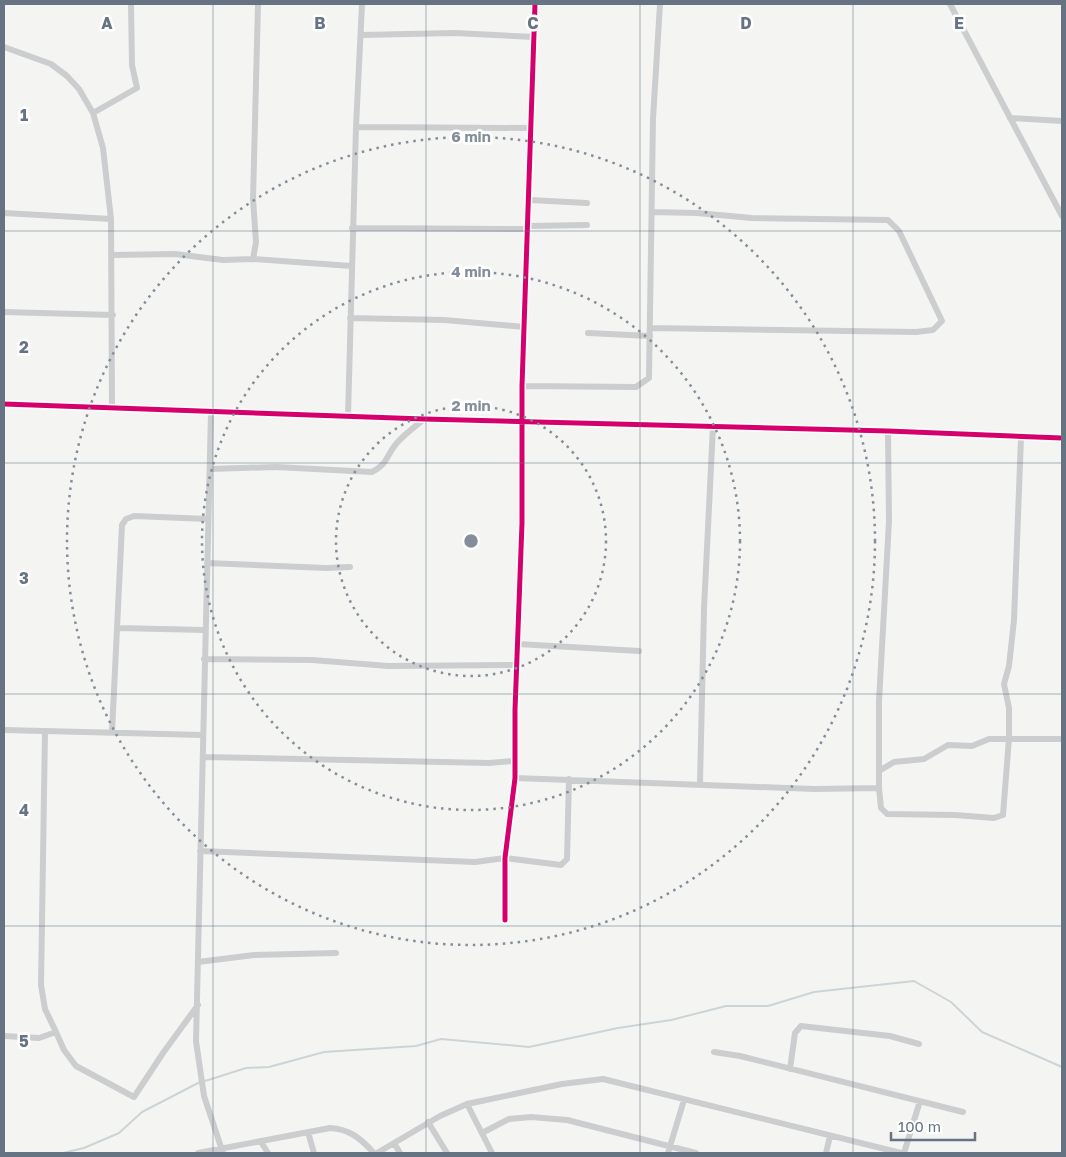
<svg xmlns="http://www.w3.org/2000/svg" width="1066" height="1157" font-family="'Golos Text',sans-serif">
<style>
.lines{fill:none;stroke-linecap:round;stroke-linejoin:round}
.stream{stroke:#cdd4d8;stroke-width:2}
.minor{stroke:#cccdce;stroke-width:6}
.cycleway-casing{stroke:#fff;stroke-width:8}
.cycleway{stroke:#d6006c;stroke-width:5}
.grid{fill:none;stroke:#657383;stroke-width:1;stroke-opacity:0.55}
.ring{fill:none;stroke:#838e9a;stroke-width:2.5;stroke-dasharray:2.5 5}
.grid-label{font-size:16px;text-anchor:middle;font-weight:bold;fill:#657383;stroke:#fff;stroke-width:5;stroke-linejoin:round;paint-order:stroke}
.centre{fill:#838e9a;stroke:#fff;stroke-width:2.5}
.ring-label{font-size:15px;text-anchor:middle;font-weight:bold;fill:#838e9a;stroke:#fff;stroke-width:5;stroke-linejoin:round;paint-order:stroke}
</style>
<rect width="100%" height="100%" fill="#f4f5f3"/>
<g class="lines">
<path class="stream" d="M 205,1081 L 246,1068 L 269,1067 L 324,1052 L 416,1046 L 441,1039 L 529,1047 L 618,1028 L 671,1020 L 726,1006 L 768,1006 L 814,992 L 914,981 L 951,1002 L 982,1032 L 1062,1067
M 63,1153 L 84,1148 L 119,1133 L 142,1112 L 200,1082"/>
<path class="minor" d="M 950,4 L 1062,216
M 361,35 L 455,33 L 534,37
M 4,47 L 51,64 L 67,76 L 79,89 L 93,113 L 103,148 L 111,219 L 112,409
M 93,113 L 137,88 L 132,65 L 131,4
M 1010,118 L 1062,121
M 356,127 L 531,128
M 530,200 L 587,203
M 4,213 L 111,219
M 528,226 L 587,225
M 352,228 L 528,229
M 112,255 L 175,254 L 223,260 L 253,259 L 256,242 L 253,199 L 258,4
M 253,259 L 351,266
M 4,312 L 113,315
M 350,318 L 444,320 L 525,327
M 650,328 L 916,332 L 933,330 L 942,321 L 899,231 L 888,220 L 752,218 L 697,213 L 652,212
M 588,333 L 650,336
M 522,386 L 636,387 L 649,378 L 653,119 L 660,4
M 4,404 L 424,419 L 888,431 L 1062,438
M 211,412 L 196,1041 L 204,1096 L 223,1153
M 348,416 L 356,127 L 362,4
M 888,431 L 889,521 L 879,701 L 879,788 L 881,808 L 887,814 L 955,815 L 994,818 L 1003,815 L 1009,738 L 1009,708 L 1004,684 L 1009,666 L 1014,620 L 1021,438
M 210,469 L 276,467 L 372,472 C 388,464 386,456 396,444 C 403,435 415,427 424,419
M 207,563 L 326,568 L 350,567
M 118,628 L 205,630
M 518,644 L 639,651
M 204,659 L 312,660 L 388,666 L 517,665
M 4,730 L 203,735
M 45,731 L 41,985 L 45,1009 L 56,1032
M 112,732 L 122,525 L 126,519 L 134,516 L 208,519
M 204,757 L 489,763 L 514,761
M 879,771 L 894,762 L 924,759 L 948,745 L 972,746 L 989,739 L 1062,739
M 515,778 L 814,789 L 879,788
M 700,783 L 704,609 L 713,426
M 200,851 L 475,862 L 505,858 L 561,865 L 567,859 L 569,779
M 505,920 L 505,858 L 515,778 L 515,710 L 522,523 L 522,386 L 535,4
M 198,962 L 254,955 L 336,953
M 4,1036 L 39,1038 L 56,1032 L 64,1050 L 76,1066 L 134,1097 L 163,1053 L 198,1005
M 714,1052 L 740,1056 L 963,1112
M 790,1069 L 795,1033 L 801,1026 L 890,1036 L 919,1044
M 467,1104 L 492,1153
M 428,1122 L 447,1153
M 308,1132 L 314,1153
M 482,1133 L 509,1119 L 531,1117 L 567,1120 L 696,1153
M 261,1142 L 268,1153
M 394,1143 L 400,1153
M 198,1153 L 330,1128 C 350,1129 361,1139 374,1153
M 377,1153 L 440,1116 L 467,1104 L 562,1084 L 603,1079 L 901,1153
M 668,1153 L 684,1100
M 826,1153 L 830,1136
M 904,1153 L 920,1101"/>
<g class="cycleway-casing">
<path id="cycleway" d="M 4,404 L 424,419 L 888,431 L 1062,438
M 505,920 L 505,858 L 515,778 L 515,710 L 522,523 L 522,386 L 535,4"/>
</g>
<use href="#cycleway" class="cycleway"/>
</g>
<path class="grid" d="M 213,4 L 213,1153M 426,4 L 426,1153M 640,4 L 640,1153M 853,4 L 853,1153M 4,231 L 1062,231M 4,463 L 1062,463M 4,694 L 1062,694M 4,926 L 1062,926"/>
<g class="ring">
<circle cx="471" cy="541" r="135"/>
<circle cx="471" cy="541" r="269"/>
<circle cx="471" cy="541" r="404"/>
</g>
<g class="grid-label">
<text x="107" y="29">A</text>
<text x="320" y="29">B</text>
<text x="533" y="29">C</text>
<text x="746" y="29">D</text>
<text x="959" y="29">E</text>
<text x="24" y="121">1</text>
<text x="24" y="353">2</text>
<text x="24" y="584">3</text>
<text x="24" y="816">4</text>
<text x="24" y="1047">5</text>
</g>
<circle cx="471" cy="541" r="8" class="centre"/>
<g class="ring-label">
<text x="471" y="142">6 min</text>
<text x="471" y="277">4 min</text>
<text x="471" y="411">2 min</text>
</g>
<rect width="1066" height="1157" fill="none" stroke="#657383" stroke-width="10"/>
<path d="M891 1132v8h84v-8" fill="none" stroke="#657383" stroke-width="2.5"/>
<text x="898" y="1132" font-size="15" fill="#657383" stroke="#ffffff" stroke-width="4" paint-order="stroke">100 m</text>
</svg>
